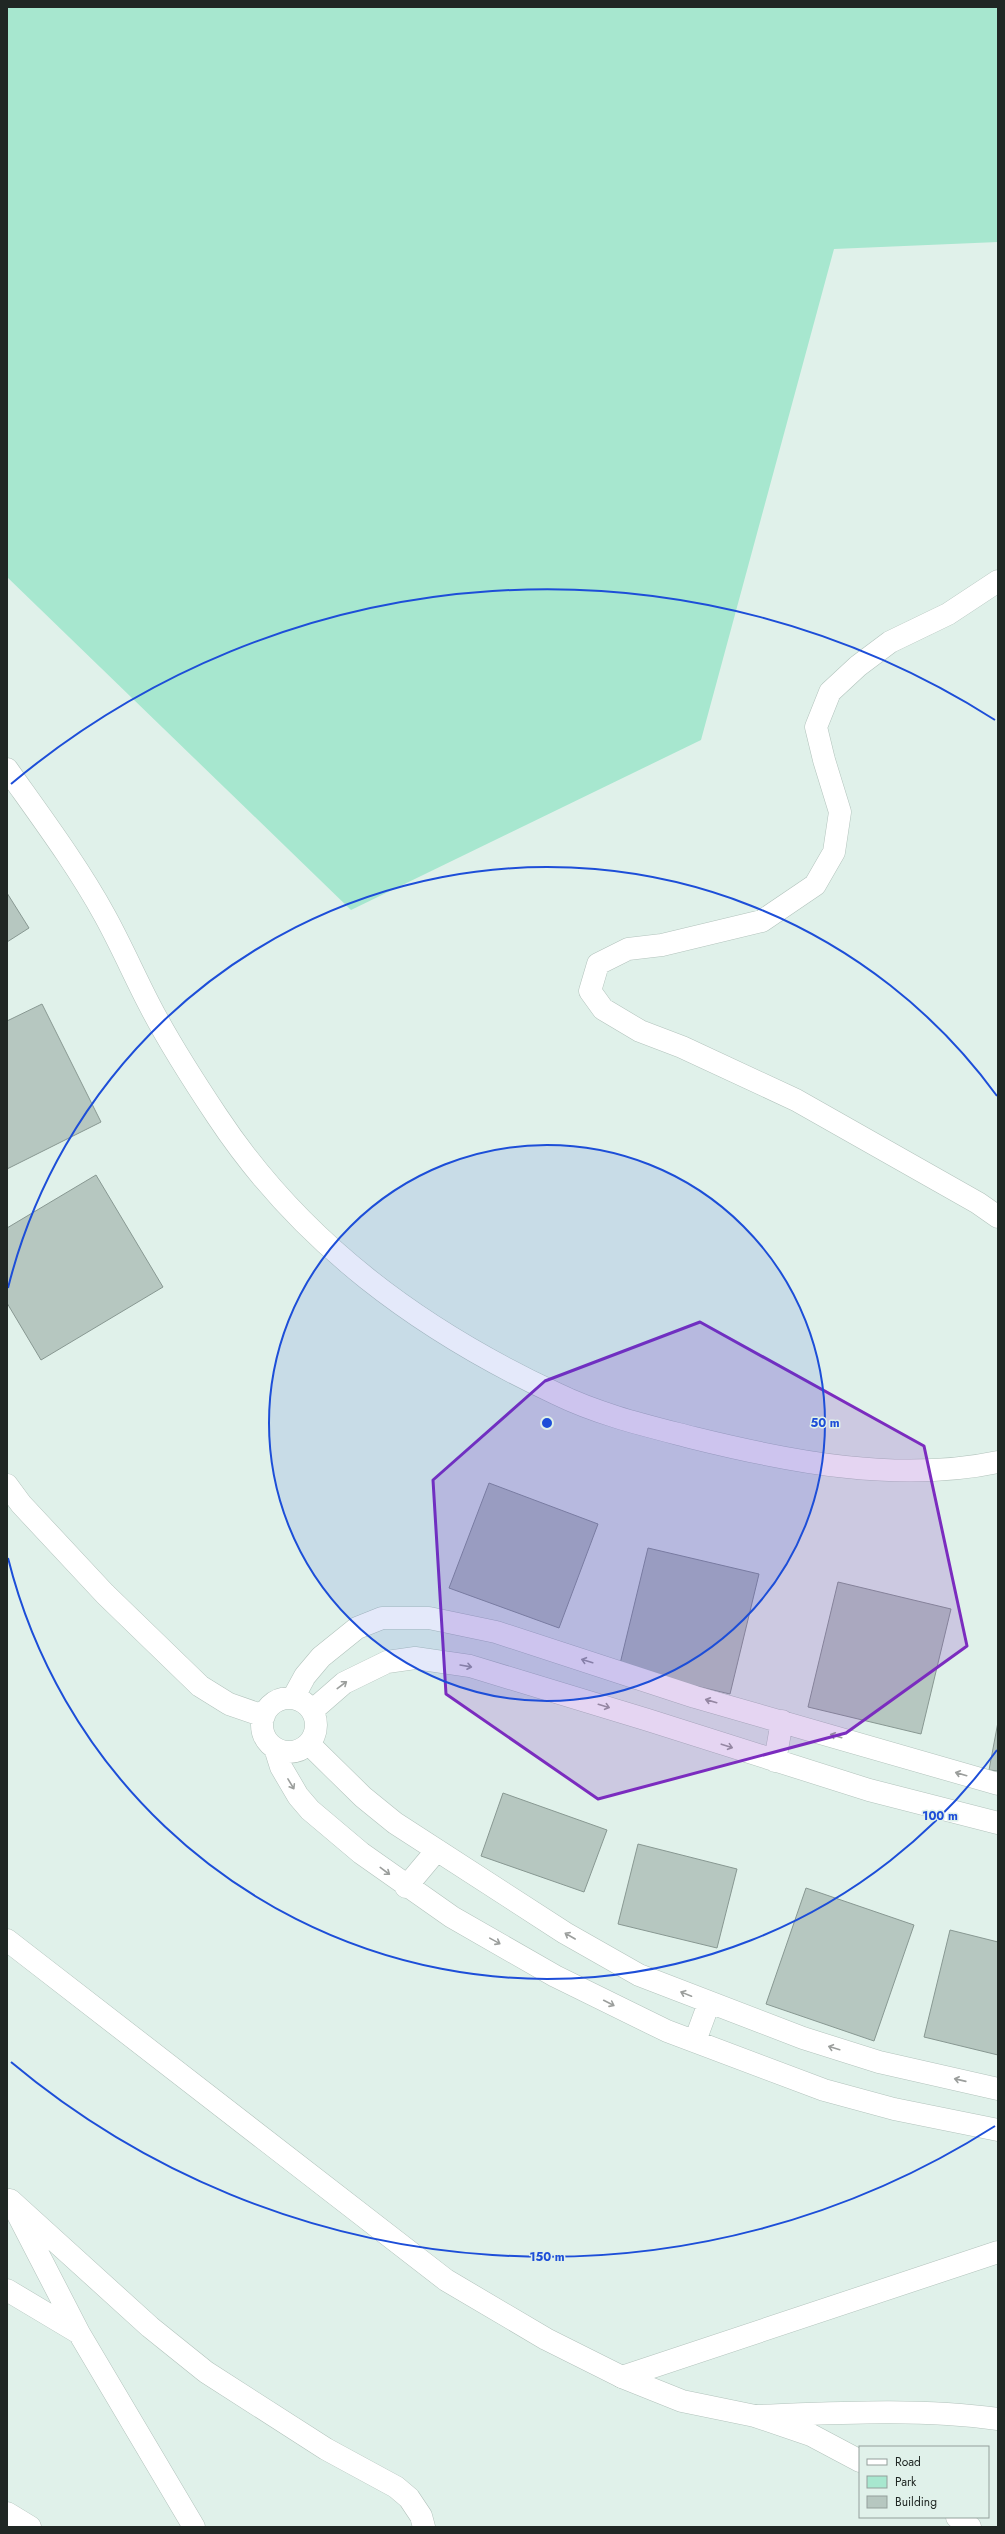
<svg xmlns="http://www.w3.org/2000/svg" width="1005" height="2534" font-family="Jost,sans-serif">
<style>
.green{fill:#a7e7cf}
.building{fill:#b6c7c0;stroke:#889892}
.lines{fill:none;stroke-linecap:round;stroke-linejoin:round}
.street-casing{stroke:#b2c3bc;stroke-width:23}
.secondary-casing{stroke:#b2c3bc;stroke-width:23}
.street{stroke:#fff;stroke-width:22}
.secondary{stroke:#fff;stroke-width:22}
.oneway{stroke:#9b9e9c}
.marked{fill:#7b2cbf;fill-opacity:0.2;stroke:#7b2cbf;stroke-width:3;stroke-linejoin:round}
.ring{fill:none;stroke:#1d4ed8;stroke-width:2}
.centre{fill:#1d4ed8;stroke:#e0f1ea;stroke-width:2}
.ring-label{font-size:12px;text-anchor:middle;font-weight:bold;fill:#1d4ed8;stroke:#e0f1ea;stroke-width:3;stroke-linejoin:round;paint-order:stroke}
</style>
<rect width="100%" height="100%" fill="#e0f1ea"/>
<path class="green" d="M 7,7 L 998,7 L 998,242 L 834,249 L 701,740 L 351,910 L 7,577 Z"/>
<path class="building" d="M 7,893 L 29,928 L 7,942 Z
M 42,1004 L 101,1122 L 7,1169 L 7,1021 Z
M 96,1175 L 163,1287 L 41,1360 L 7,1303 L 7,1228 Z
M 489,1483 L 598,1524 L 559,1628 L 449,1588 Z
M 648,1548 L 759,1574 L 730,1694 L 619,1668 Z
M 838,1582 L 951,1609 L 921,1734 L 808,1707 Z
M 998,1722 L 998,1771 L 989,1770 Z
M 503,1793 L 607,1830 L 584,1892 L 481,1856 Z
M 638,1844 L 737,1869 L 717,1948 L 618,1924 Z
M 806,1888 L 914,1925 L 874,2041 L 766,2004 Z
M 950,1930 L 998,1942 L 998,2055 L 924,2037 Z"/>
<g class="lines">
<g class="street-casing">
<path id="street" d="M 998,581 L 948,614 L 890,642 L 858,666 L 830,692 L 816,727 L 824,760 L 840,812 L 834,852 L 815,885 L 762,921 L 662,945 L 628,949 L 598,964 L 590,991 L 603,1009 L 640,1031 L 682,1047 L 796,1100 L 978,1203 L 998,1217
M 7,769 C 41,817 77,865 105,916 C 121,945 134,975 149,1004 C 169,1043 193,1080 217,1116 C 301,1243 420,1330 557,1394 C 600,1415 648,1426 694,1438 C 791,1462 899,1483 998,1462
M 7,1485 L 21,1504 L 105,1594 L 200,1686 L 229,1704 L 264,1716
M 293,1698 L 305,1676 L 321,1657 L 357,1628 L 382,1618 L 429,1618 L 496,1632 L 695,1697 L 998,1784
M262 1725a27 27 0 1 1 54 0a27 27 0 1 1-54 0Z
M 313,1710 L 344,1683 L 387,1662 L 415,1658 L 470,1666 L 648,1720 L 869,1790 L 998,1823
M 309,1744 L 363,1797 L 395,1823 L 565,1933 L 639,1975 L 803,2038 L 879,2062 L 998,2089
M 275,1748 L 281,1767 L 298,1796 L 310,1810 L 361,1853 L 452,1917 L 555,1976 L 667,2031 L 824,2090 L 894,2109 L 998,2130
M 775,1761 L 782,1721
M 406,1887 L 437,1850
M 695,2041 L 709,2003
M 10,2200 L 150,2327 L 206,2372 L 326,2449 L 396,2487 L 409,2498 L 421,2516 L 424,2527
M 16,2211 L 79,2333 L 194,2527
M 7,2290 L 79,2333
M 622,2377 L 998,2252
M 756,2416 C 836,2413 918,2408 998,2419
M 7,2513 L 30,2527"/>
</g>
<g class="secondary-casing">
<path id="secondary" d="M 7,1940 L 446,2280 L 546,2339 L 622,2377 L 682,2401 L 755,2416 L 811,2435 L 860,2461
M 957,2517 L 970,2527"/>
</g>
<use href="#street" class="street"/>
<use href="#secondary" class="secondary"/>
</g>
<defs><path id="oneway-shaft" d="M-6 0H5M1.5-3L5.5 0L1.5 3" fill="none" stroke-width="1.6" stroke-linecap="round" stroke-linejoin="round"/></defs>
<g class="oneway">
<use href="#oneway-shaft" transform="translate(587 1661) rotate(-163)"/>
<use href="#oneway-shaft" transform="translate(466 1666) rotate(10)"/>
<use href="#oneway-shaft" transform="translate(342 1685) rotate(-37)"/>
<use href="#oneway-shaft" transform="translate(711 1701) rotate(-164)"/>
<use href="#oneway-shaft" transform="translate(604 1706) rotate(17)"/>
<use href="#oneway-shaft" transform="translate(836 1736) rotate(-164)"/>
<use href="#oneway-shaft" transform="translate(727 1746) rotate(18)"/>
<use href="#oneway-shaft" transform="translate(961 1774) rotate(-164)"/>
<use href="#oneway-shaft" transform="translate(291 1784) rotate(59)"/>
<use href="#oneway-shaft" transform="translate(385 1871) rotate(37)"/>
<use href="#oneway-shaft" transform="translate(570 1936) rotate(-150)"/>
<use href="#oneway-shaft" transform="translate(495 1941) rotate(29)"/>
<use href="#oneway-shaft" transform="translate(686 1994) rotate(-158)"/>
<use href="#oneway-shaft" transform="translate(609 2003) rotate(27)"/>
<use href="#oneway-shaft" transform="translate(834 2048) rotate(-163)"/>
<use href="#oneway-shaft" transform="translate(960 2080) rotate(-167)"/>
</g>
<path class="marked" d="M 700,1322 L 924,1446 L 967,1646 L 846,1733 L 598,1799 L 446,1694 L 433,1480 L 545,1381 Z"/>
<circle cx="547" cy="1423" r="278" fill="#1d4ed8" fill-opacity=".12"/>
<g class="ring">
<circle cx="547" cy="1423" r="278"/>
<path d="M997 1750A556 556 0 0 1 8 1558M8 1288A556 556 0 0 1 997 1096"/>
<path d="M995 2126A834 834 0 0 1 11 2062M11 784A834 834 0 0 1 995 720"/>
</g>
<circle cx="547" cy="1423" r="6" class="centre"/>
<g class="ring-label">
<text x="825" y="1427">50 m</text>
<text x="940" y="1820">100 m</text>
<text x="547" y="2261">150 m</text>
</g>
<rect width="1005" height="2534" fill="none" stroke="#202724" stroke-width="16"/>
<rect x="859" y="2446" width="130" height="72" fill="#e0f1ea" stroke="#93a09b"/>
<rect x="867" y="2459" width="20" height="6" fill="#ffffff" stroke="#93a09b"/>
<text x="895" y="2466" font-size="12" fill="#202724">Road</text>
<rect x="867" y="2476" width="20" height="12" fill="#a7e7cf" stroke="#93a09b"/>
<text x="895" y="2486" font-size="12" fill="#202724">Park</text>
<rect x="867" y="2496" width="20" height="12" fill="#b6c7c0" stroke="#93a09b"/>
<text x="895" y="2506" font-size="12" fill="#202724">Building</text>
</svg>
